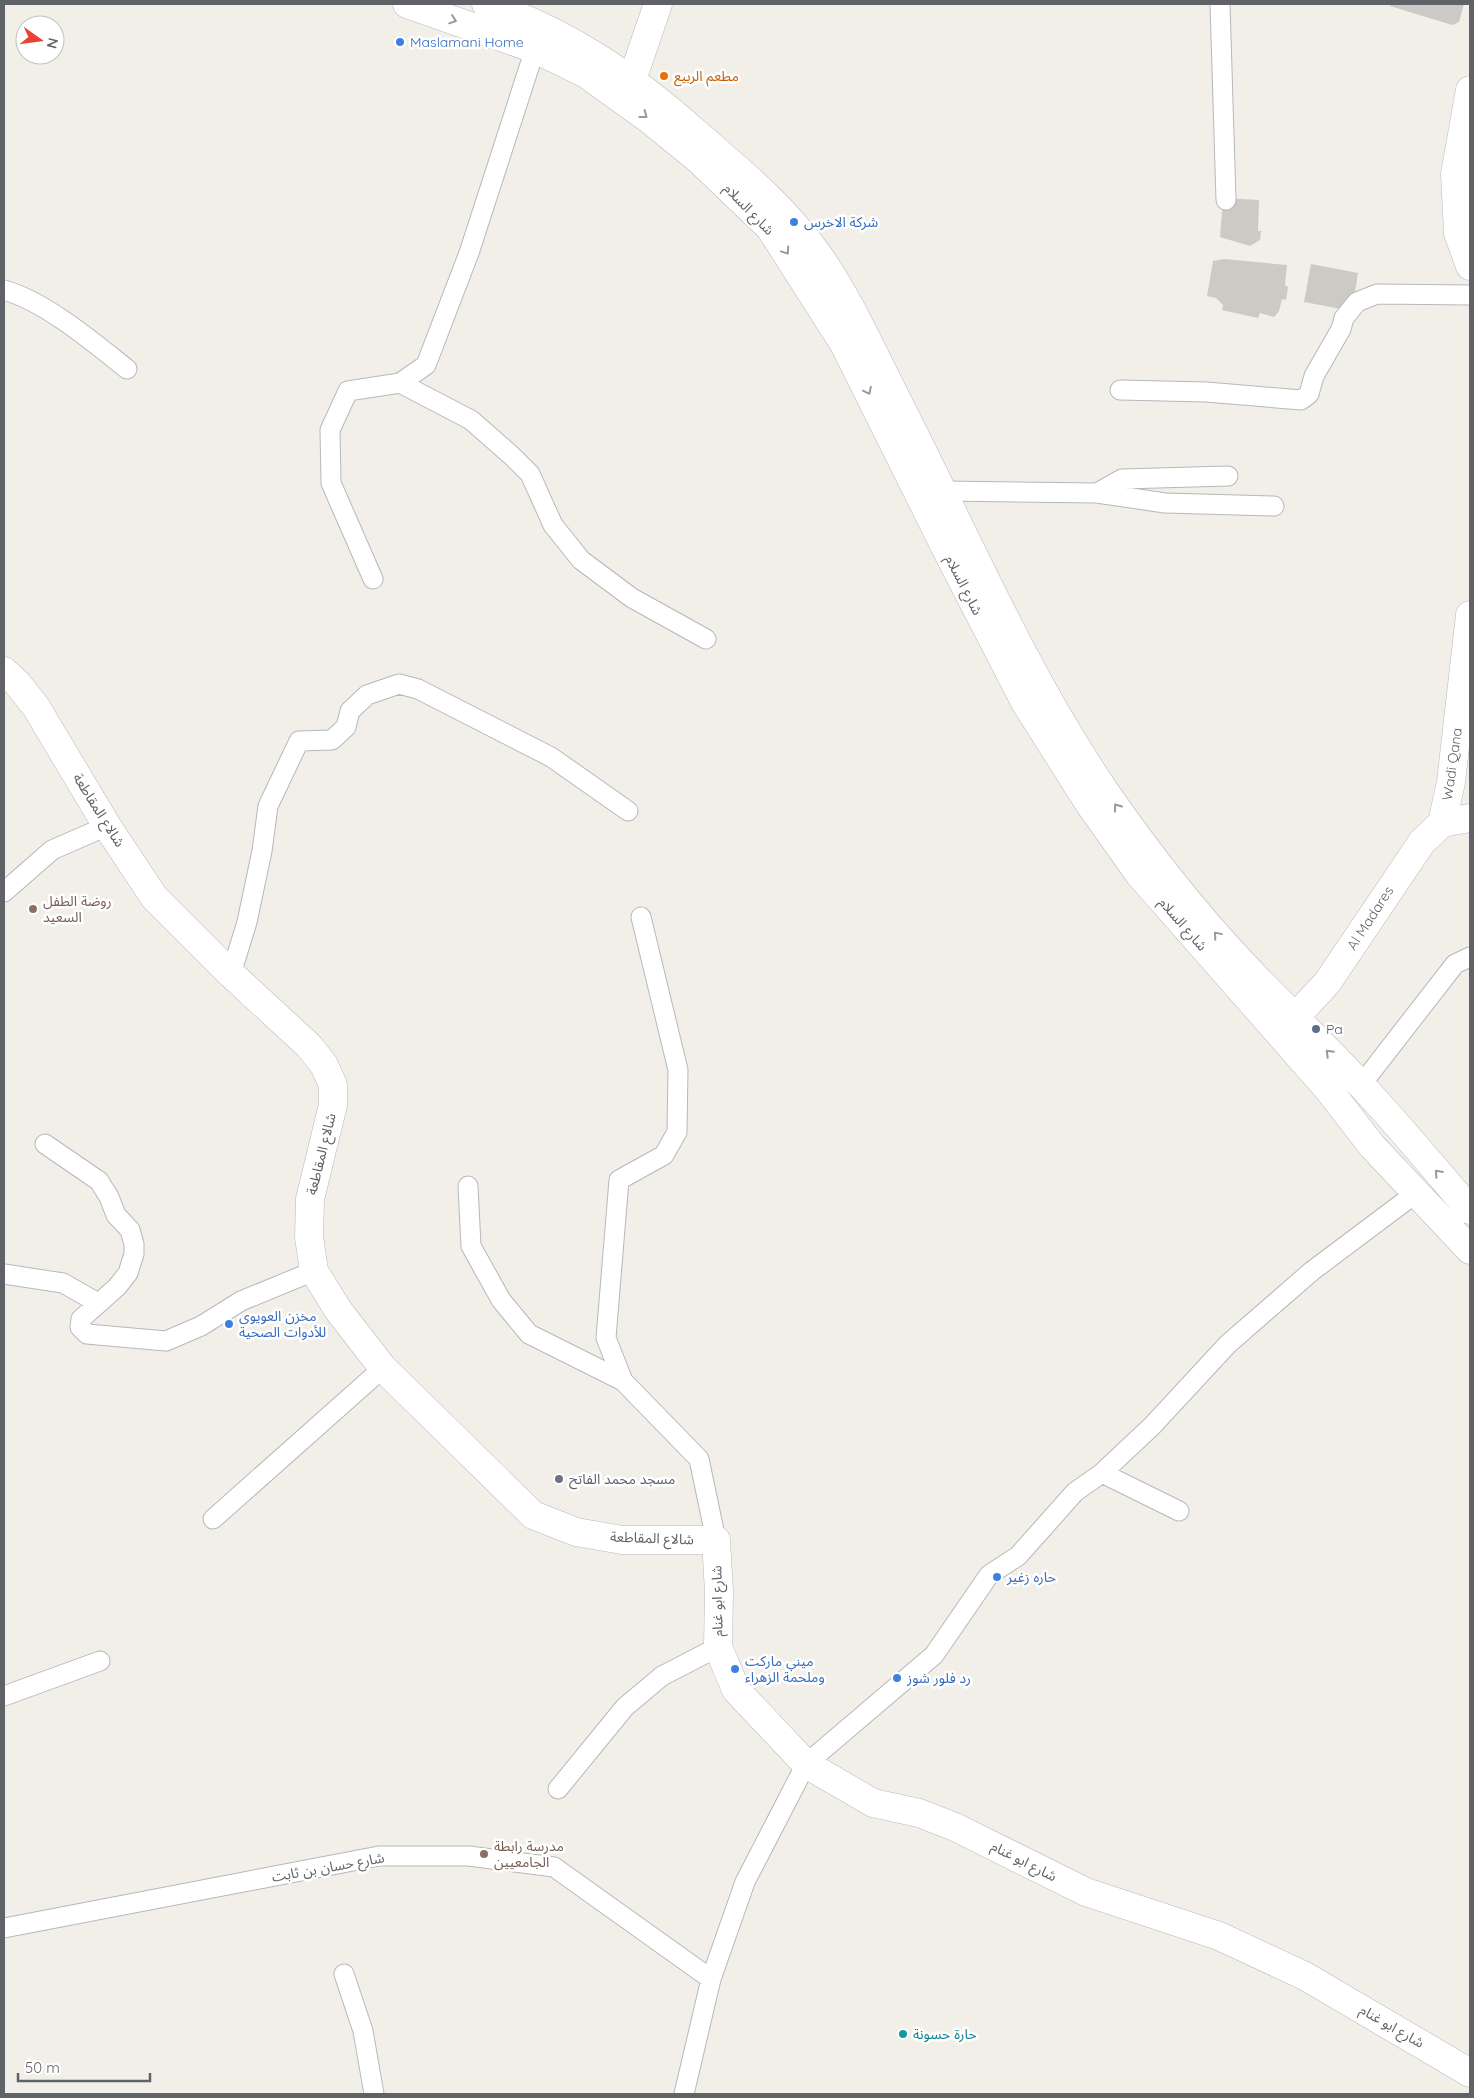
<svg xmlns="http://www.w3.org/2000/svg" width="1474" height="2098" font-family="Quicksand,'Noto Sans Arabic',sans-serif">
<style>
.building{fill:#cccac5}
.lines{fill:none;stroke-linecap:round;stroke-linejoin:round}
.street-casing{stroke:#b5b8bc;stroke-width:21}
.secondary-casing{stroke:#b6babf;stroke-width:29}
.street{stroke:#fff;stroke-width:19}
.secondary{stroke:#fff;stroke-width:28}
.oneway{stroke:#979a9d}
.shop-dot{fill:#3f7fe0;stroke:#fff;stroke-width:2}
.food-dot{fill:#e8710a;stroke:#fff;stroke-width:2}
.education-dot{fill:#8d6e63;stroke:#fff;stroke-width:2}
.service-dot{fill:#5c6f8a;stroke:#fff;stroke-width:2}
.worship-dot{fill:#6b7280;stroke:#fff;stroke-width:2}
.culture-dot{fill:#0f9aa8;stroke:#fff;stroke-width:2}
.labels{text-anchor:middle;stroke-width:5;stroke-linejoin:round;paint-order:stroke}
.shop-label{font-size:14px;fill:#366cbe;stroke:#fff;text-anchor:start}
.food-label{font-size:14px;fill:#c56008;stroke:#fff;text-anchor:start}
.street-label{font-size:14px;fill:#5f6368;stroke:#fff}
.education-label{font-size:14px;fill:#785e54;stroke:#fff;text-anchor:start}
.service-label{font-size:14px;fill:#4e5e75;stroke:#fff;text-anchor:start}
.worship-label{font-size:14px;fill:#5b616d;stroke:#fff;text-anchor:start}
.culture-label{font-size:14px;fill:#0d838f;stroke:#fff;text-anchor:start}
</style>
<rect width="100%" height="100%" fill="#f1efe8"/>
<path class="building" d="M 1391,4 L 1464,4 L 1459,22 L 1452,25 L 1390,6 Z
M 1223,198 L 1259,200 L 1258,231 L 1261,231 L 1260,240 L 1250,246 L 1220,237 Z
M 1224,259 L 1287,265 L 1285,285 L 1288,287 L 1286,300 L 1282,299 L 1279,311 L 1274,317 L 1260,313 L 1258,318 L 1222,310 L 1223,305 L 1216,298 L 1207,296 L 1213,261 Z
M 1311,264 L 1358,273 L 1352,311 L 1304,302 Z"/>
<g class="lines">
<g class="street-casing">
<path id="street" d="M 1220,4 L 1226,200
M 4,290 C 46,302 93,342 127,369
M 400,383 L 471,420 L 512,456 L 530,474 L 553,525 L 581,560 L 632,598 L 706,639
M 1120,390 L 1206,392 L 1301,400 L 1309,394 L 1314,376 L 1341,329 L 1344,318 L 1357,302 L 1377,294 L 1470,295
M 944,491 L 1097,493 L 1165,503 L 1274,506
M 1097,493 L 1122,479 L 1228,476
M 373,579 L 331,483 L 330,430 L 348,391 L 400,383 L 426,365 L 469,253 L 535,49
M 4,892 L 52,850 L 107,826
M 641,917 L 678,1070 L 677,1132 L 664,1155 L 619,1180 L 606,1338 L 623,1381 L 699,1459 L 716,1540
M 231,974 L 247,922 L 262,851 L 268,806 L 299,741 L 332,740 L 346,727 L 350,711 L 367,695 L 399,684 L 418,689 L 551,757 L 628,811
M 1361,1085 L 1455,964 L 1470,957
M 45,1144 L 99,1181 L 109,1197 L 116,1215 L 130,1230 L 134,1244 L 134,1254 L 128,1273 L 117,1287 L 81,1319 L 80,1327 L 87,1334 L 166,1341 L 201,1326 L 241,1301 L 314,1271
M 468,1186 L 471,1246 L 501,1300 L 529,1334 L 623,1381
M 4,1274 L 63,1283 L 98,1303
M 1102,1473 L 1179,1511
M 213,1519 L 383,1368
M 4,1696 L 100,1661
M 558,1789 L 625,1707 L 662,1676 L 718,1647
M 4,1928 L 379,1856 L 469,1856 L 554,1867 L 711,1979
M 344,1974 L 363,2031 L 374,2094
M 684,2094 L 711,1979 L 745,1882 L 806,1764 L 934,1655 L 989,1575 L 1018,1556 L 1075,1492 L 1102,1473 L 1152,1426 L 1228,1344 L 1312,1271 L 1416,1193"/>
</g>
<g class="secondary-casing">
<path id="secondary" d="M 407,4 L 535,49 L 586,74 L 650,120 L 699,160 L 770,228 L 844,344 L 947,551 L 1026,704 L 1090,805 L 1139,874 L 1328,1089 L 1372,1146 L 1470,1250
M 486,4 C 566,31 632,76 695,132 C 739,170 785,208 819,256 C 849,299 871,349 895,396 C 962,526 1021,668 1104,790 C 1146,851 1192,910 1243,964 C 1281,1005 1322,1043 1360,1084 C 1398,1124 1434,1168 1470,1210
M 1470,90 L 1455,174 L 1458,233 L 1470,266
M 620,93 L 632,80 L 658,4
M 4,671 L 17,683 L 36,707 L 107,826 L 154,897 L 231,974 L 309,1046 L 324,1065 L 333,1085 L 333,1105 L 310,1199 L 309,1237 L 314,1271 L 338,1310 L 383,1368 L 533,1515 L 576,1532 L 622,1540 L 716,1540 L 719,1592 L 718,1647 L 736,1690 L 806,1764 L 873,1803 L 919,1813 L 955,1827 L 1086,1892 L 1219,1936 L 1305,1976 L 1470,2073
M 1442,823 L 1451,782 L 1470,615
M 1283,1030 L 1327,983 L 1422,842 L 1442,823 L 1470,818"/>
</g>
<use href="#street" class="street"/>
<use href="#secondary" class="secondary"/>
</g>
<defs><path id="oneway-chevron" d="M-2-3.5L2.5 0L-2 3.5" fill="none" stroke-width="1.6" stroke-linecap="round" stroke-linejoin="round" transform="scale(1.25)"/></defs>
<g class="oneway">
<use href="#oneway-chevron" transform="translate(453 20) rotate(19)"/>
<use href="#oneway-chevron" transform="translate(644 115) rotate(37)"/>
<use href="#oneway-chevron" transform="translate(786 251) rotate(56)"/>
<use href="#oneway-chevron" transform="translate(868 391) rotate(64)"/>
<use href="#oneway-chevron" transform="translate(1117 807) rotate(-126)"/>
<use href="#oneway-chevron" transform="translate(1217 935) rotate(-130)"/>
<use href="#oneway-chevron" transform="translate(1329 1053) rotate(-135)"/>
<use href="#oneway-chevron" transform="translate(1438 1173) rotate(-131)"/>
</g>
<g class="shop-dot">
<circle cx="400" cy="42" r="5"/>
<circle cx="794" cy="222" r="5"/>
<circle cx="229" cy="1324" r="5"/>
<circle cx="997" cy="1577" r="5"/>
<circle cx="735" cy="1669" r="5"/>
<circle cx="897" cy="1678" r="5"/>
</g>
<circle class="food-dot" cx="664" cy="76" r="5"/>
<g class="education-dot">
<circle cx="33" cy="909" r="5"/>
<circle cx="484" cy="1854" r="5"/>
</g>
<circle class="service-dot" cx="1316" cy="1029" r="5"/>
<circle class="worship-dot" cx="559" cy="1479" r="5"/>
<circle class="culture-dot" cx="903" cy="2034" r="5"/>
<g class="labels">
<g class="shop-label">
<text x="410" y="47">Maslamani Home</text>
<text x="804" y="227">شركة الاخرس</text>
<text x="239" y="1321">مخزن العويوي<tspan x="239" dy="16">للأدوات الصحية</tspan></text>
<text x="1007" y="1582">حاره زغير</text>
<text x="745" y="1666">ميني ماركت<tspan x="745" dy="16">وملحمة الزهراء</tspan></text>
<text x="907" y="1683">رد فلور شوز</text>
</g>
<g class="food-label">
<text x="674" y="81">مطعم الربيع</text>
</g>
<g class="street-label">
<text transform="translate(749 209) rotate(46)" y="5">شارع السلام</text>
<text transform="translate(964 585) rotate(63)" y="5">شارع السلام</text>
<text transform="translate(1452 764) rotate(-82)" y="5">Wadi Qana</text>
<text transform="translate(99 810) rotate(58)" y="5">شالاع المقاطعة</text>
<text transform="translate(1370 918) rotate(-57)" y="5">Al Madares</text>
<text transform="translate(1183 924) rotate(49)" y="5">شارع السلام</text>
<text transform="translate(321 1154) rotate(-76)" y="5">شالاع المقاطعة</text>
<text transform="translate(652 1538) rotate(2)" y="5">شالاع المقاطعة</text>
<text transform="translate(717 1601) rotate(-91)" y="5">شارع ابو غنام</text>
<text transform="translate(1024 1861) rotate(27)" y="5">شارع ابو غنام</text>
<text transform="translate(328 1867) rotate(-10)" y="5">شارع حسان بن ثابت</text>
<text transform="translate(1392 2026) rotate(30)" y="5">شارع ابو غنام</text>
</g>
<g class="education-label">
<text x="43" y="906">روضة الطفل<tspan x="43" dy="16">السعيد</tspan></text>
<text x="494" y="1851">مدرسة رابطة<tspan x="494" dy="16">الجامعيين</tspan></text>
</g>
<g class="service-label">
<text x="1326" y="1034">Pa</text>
</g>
<g class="worship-label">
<text x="569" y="1484">مسجد محمد الفاتح</text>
</g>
<g class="culture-label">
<text x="913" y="2039">حارة حسونة</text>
</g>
</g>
<rect width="1474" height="2098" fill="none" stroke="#5f6368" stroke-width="10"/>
<g transform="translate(40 40) rotate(104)"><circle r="24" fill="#ffffff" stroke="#bfc1c3"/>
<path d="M0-4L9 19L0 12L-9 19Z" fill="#ea4335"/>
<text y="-8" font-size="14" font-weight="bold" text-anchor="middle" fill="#5f6368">N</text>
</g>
<path d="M18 2073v8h132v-8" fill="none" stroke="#5f6368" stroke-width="2.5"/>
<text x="25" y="2073" font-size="15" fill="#5f6368" stroke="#ffffff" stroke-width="4" paint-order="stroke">50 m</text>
</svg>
